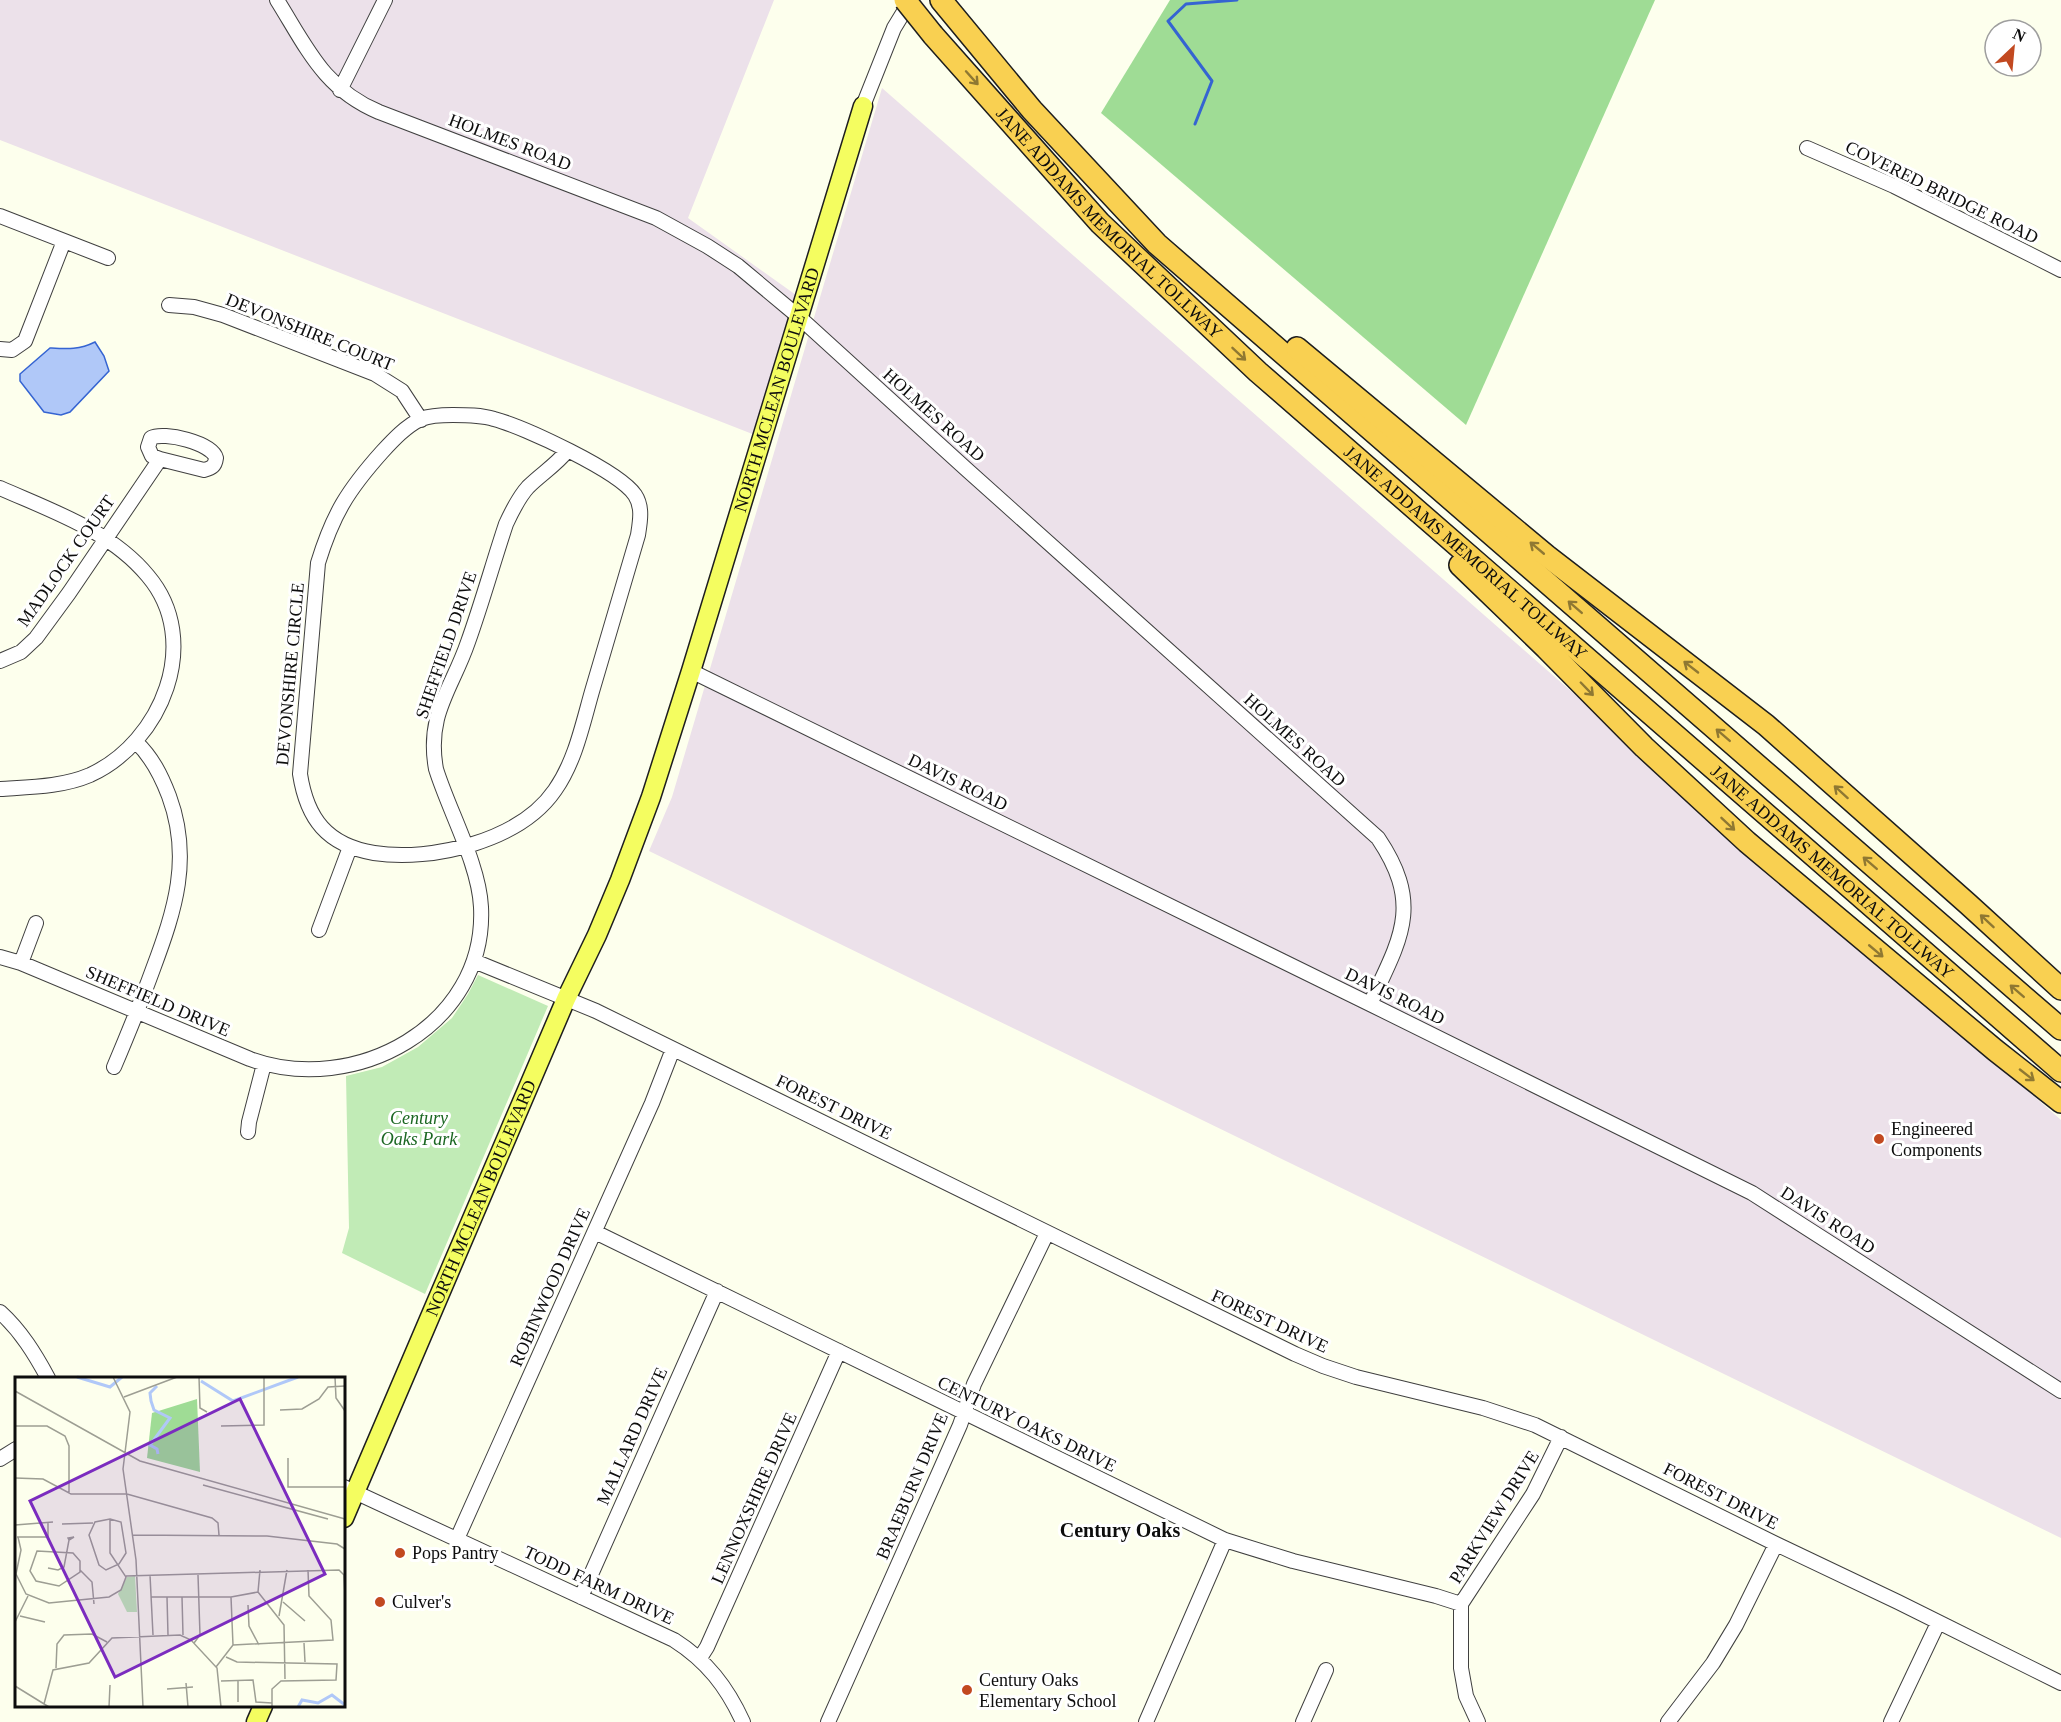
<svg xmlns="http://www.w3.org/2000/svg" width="2061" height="1722" font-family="'Times New Roman',serif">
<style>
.industrial{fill:#ece1ea}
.green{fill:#c1ebb6}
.forest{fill:#9fdc95}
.water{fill:#b0c8f8;stroke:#3564d2;stroke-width:1.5}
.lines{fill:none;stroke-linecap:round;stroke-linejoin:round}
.stream{stroke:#3564d2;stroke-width:3}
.minor-casing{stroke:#404040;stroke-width:16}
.major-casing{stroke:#1e1e1e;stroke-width:21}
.highway-casing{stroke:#1e1e1e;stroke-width:24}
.minor{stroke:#fff;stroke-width:14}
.major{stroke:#f4fd60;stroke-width:18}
.highway{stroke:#f9d051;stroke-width:21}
.highway-bridge-casing{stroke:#1e1e1e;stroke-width:24;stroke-linecap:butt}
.highway-bridge{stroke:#f9d051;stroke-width:21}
.oneway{stroke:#8f7832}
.poi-dot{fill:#c24920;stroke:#fff;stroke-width:2}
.labels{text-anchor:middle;stroke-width:6;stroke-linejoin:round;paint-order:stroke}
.street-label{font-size:18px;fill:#0d0d0d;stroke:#fff}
.park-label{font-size:18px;font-style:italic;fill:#1b6722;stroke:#fff}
.poi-label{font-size:18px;fill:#0d0d0d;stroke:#fff;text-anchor:start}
.neighbourhood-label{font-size:20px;font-weight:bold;fill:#0d0d0d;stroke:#fff}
.inset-river{fill:none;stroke:#b0c8f8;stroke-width:3}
.inset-road{fill:none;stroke:#9d9e93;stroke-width:1.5}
.view{fill:#7b2cbf;fill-opacity:0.15;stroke:#7b2cbf;stroke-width:3}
.inset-edge{fill:none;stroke:#0d0d0d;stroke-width:3}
</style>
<rect width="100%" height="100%" fill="#fdffed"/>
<path class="industrial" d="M 0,0 L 774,0 L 688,218 L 796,295 L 755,435 L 0,140 Z
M 882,88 L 2061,1120 L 2061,1538 L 649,851 L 672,797 Z"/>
<path class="green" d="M 478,975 L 548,1006 L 425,1294 L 342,1253 L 349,1228 L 346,1076 L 382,1067 L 418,1047 L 452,1018 L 468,994 Z"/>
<path class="forest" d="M 1170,0 L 1655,0 L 1466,425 L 1101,113 Z"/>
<path class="water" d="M 95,342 L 104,356 L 109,371 L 70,412 L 61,415 L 44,412 L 20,381 L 20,374 L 50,348 C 67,349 79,350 95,342 Z"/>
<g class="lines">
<path class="stream" d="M 1195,124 L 1212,81 L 1168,21 L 1186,4 L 1237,0"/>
<g class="minor-casing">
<path id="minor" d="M 277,0 C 307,48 324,89 379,112 L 656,218 L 707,246 L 738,266 L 799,317 L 965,468 L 1378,838 C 1423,905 1401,938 1370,1004
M 340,90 L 385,0
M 863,106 L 894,28 L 911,0
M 1807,148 L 1894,186 L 2061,270
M 0,216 L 108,258
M 169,305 L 194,307 L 223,315 L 375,374 L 402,391 L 421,420
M 0,349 L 12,350 L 25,341 L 64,241
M 453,415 C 467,415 481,415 494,419 C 524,427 619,471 635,495 C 643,507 640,522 638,535 C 623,586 608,637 593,688 C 583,722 576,760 555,790 C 520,841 432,862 374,853 C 327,845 307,819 300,774 L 318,563 C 333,514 348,490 382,452 C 393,440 406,426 421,419 C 431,415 443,415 453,415 Z
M 0,488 C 52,511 111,531 148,576 C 203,641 162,742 90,775 C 62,787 30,787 0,789
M 0,661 L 21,652 L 36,638 L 69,593 L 160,459 L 204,470 C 212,468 215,466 216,458 C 212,443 164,431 151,438 L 148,447 L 152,456 L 160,459
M 691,671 L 1374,1006 L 1752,1193 L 2061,1391
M 319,930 L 350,847
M 0,957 L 21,963 L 250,1059 C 354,1097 487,1026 481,907 C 479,864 449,811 436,769 C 426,714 452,689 468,642 C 482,603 493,563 506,524 C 512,511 519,497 528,487 C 541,474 556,465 567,451
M 474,961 L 596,1011 L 1295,1354 L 1323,1366 L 1356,1377 L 1483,1408 L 1535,1425 L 1776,1544 L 1898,1602 L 2061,1683
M 21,963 L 36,923
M 114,1067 C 128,1034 141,1002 153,969 C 175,910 192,858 169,796 C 161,775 152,757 136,742
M 248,1132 L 249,1122 L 264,1064
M 595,1232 L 1225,1540 L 1293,1561 L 1436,1596 L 1461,1604
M 0,1312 C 21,1331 35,1354 48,1378
M 0,1459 L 16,1449
M 344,1487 L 674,1640 C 707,1661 727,1687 743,1722
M 457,1539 L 652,1103 L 673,1049
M 581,1597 L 717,1291
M 700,1658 L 707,1647 L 839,1351
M 828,1722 L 941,1468 L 960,1425 L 974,1384 L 1047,1233
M 1146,1722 L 1225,1540
M 1303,1722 L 1326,1670
M 1478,1722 L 1466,1696 L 1461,1668 L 1461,1604 L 1533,1494 L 1561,1437
M 1668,1722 L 1713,1663 L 1736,1625 L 1776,1544
M 1891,1722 L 1938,1623"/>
</g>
<g class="major-casing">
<g id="major">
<path id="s1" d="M 344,1518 L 566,999 L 597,935 L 620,880 L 651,797 L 691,671 L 863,106"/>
<path d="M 256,1722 L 263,1706"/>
</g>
</g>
<g class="highway-casing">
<g id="highway">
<path d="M 941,0 L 1032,110 L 1157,244 L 2061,1029"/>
<path id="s2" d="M 933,35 L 1100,223 L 1258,372 L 2061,1071"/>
<path d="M 1297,348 L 1547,556 L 1766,725 L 1968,904 L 2061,989"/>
<path d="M 1460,565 L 1546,648 L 1644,747 L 1747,842 L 1995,1050 L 2061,1102"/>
</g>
</g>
<use href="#minor" class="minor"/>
<use href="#major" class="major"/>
<use href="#highway" class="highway"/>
<g class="highway-bridge-casing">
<path id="highway-bridge" d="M 905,0 L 933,35"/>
</g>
<use href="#highway-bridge" class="highway-bridge"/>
</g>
<defs><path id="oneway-shaft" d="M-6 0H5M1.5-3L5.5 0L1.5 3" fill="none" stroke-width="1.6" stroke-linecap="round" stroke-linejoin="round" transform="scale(1.5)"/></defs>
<g class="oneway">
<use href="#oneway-shaft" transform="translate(972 78) rotate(48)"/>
<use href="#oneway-shaft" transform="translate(1239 354) rotate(43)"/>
<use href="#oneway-shaft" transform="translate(1537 548) rotate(-140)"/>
<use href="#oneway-shaft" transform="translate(1575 607) rotate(-139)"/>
<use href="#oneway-shaft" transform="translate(1691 667) rotate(-142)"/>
<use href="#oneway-shaft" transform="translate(1587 689) rotate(46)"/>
<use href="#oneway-shaft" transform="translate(1723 735) rotate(-139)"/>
<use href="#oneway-shaft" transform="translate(1841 792) rotate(-138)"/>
<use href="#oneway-shaft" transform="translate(1728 824) rotate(43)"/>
<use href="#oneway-shaft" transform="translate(1870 863) rotate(-139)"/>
<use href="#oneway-shaft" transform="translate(1987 921) rotate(-137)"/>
<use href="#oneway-shaft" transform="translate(1876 951) rotate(40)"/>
<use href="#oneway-shaft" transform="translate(2017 991) rotate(-139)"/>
<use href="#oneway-shaft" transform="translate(2027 1075) rotate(38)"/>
</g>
<g class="poi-dot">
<circle cx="1879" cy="1139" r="6"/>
<circle cx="400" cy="1553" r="6"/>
<circle cx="380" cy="1602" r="6"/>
<circle cx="967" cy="1690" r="6"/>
</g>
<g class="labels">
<g class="street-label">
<text transform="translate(510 142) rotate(21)" y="6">HOLMES ROAD</text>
<text transform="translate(1942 192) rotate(26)" y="6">COVERED BRIDGE ROAD</text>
<text dy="6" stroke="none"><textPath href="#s2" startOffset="258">JANE ADDAMS MEMORIAL TOLLWAY</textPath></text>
<text transform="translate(310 332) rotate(22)" y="6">DEVONSHIRE COURT</text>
<text dy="6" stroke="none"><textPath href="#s1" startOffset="1210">NORTH MCLEAN BOULEVARD</textPath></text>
<text transform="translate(934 415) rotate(42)" y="6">HOLMES ROAD</text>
<text dy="6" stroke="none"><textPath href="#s2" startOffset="744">JANE ADDAMS MEMORIAL TOLLWAY</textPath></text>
<text transform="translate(66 561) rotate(-55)" y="6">MADLOCK COURT</text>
<text transform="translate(446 645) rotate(-71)" y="6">SHEFFIELD DRIVE</text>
<text transform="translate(290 674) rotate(-85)" y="6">DEVONSHIRE CIRCLE</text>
<text transform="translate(1295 740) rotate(42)" y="6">HOLMES ROAD</text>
<text transform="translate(958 782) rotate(26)" y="6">DAVIS ROAD</text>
<text dy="6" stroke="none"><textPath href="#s2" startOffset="1230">JANE ADDAMS MEMORIAL TOLLWAY</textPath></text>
<text transform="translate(1395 996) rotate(26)" y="6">DAVIS ROAD</text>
<text transform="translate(158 1001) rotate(23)" y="6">SHEFFIELD DRIVE</text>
<text transform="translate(834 1107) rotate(26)" y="6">FOREST DRIVE</text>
<text dy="6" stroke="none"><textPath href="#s1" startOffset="348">NORTH MCLEAN BOULEVARD</textPath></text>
<text transform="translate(1828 1220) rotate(33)" y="6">DAVIS ROAD</text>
<text transform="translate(550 1287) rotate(-66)" y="6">ROBINWOOD DRIVE</text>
<text transform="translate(1270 1321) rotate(25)" y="6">FOREST DRIVE</text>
<text transform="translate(1027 1424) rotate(26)" y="6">CENTURY OAKS DRIVE</text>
<text transform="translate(632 1436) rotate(-66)" y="6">MALLARD DRIVE</text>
<text transform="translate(912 1486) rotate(-67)" y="6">BRAEBURN DRIVE</text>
<text transform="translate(1721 1496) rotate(27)" y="6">FOREST DRIVE</text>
<text transform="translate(754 1498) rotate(-66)" y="6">LENNOXSHIRE DRIVE</text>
<text transform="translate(1494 1517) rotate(-58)" y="6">PARKVIEW DRIVE</text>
<text transform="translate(599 1585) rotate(25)" y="6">TODD FARM DRIVE</text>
</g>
<g class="park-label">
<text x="419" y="1124">Century<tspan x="419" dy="21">Oaks Park</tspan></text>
</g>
<g class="poi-label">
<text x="1891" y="1135">Engineered<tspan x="1891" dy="21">Components</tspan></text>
<text x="412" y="1559">Pops Pantry</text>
<text x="392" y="1608">Culver's</text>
<text x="979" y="1686">Century Oaks<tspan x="979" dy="21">Elementary School</tspan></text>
</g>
<g class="neighbourhood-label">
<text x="1120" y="1537">Century Oaks</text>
</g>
</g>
<g transform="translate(15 1377)">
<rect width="330" height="330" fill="#fdffed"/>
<path d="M 120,199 L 122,235 L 112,235 L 103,217 L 112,200 Z" fill="#c1ebb6"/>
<path d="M 182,22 L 185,95 L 132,81 L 137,36 Z" fill="#9fdc95"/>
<path class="inset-river" d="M 62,0 L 95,10 L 107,0M 186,4 L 218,24 L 283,0M 142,9 L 135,16 L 136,24 L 139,33 L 155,41 L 135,68 L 142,72 L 143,77M 283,330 L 287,323 L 303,326 L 317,318 L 330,328"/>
<path class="inset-road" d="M 98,0 L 115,35 L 108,92M 184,0 L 185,31 L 192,35M 320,0 L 321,21 L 330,34M 0,14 L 125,84 L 330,142M 109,20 L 162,0M 265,33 L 287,32 L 304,22 L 313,10 L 330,9M 0,49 L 32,49 L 50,59 L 54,69 L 54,116M 206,49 L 249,48 L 249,0M 273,81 L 273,110 L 330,110M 108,92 L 121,183 L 128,330M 0,101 L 28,102 L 56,117 L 112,117 L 197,141 L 203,146 L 204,158M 188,108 L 313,142M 95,142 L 106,145 L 111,176 L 104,187 L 91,193 L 84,188 L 74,158 L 80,145 ZM 47,147 L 78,146M 0,148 L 38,145M 118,158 L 252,159 L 322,167 L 330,172M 2,160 L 33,160 L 33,146M 3,160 L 6,173 L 1,197 L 11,217 L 34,226 L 94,220 L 106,213 L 111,200 L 95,176 L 95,142M 22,174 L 58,176 L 65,184 L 65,195 L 44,209 L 21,204 L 15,194 ZM 33,191 L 43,193 L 49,190 L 54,163 L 59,160 L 53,161 L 54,163M 65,193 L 77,205 L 79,227M 245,193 L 243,215 L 269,248 L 270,302M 135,198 L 138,258M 111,199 L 324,193 L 329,198 L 330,218M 136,220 L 216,220 L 243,215M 152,220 L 153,258M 167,220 L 168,258M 268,225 L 290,244M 233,228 L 234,249 L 244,268M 5,239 L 30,245M 264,239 L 272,193M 0,245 L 13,219M 179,266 L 185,258 L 183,198M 289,266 L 290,285M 218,268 L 318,263 L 316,243 L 294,219 L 293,193M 211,280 L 222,285 L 322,287 L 321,303 L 266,304 L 257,312 L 257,330M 201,290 L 218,268 L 216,220M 41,291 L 42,267 L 49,258 L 77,257 L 92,265M 223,303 L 223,325M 206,304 L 238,303 L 241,325 L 257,326M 171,306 L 173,330M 0,309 L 34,330M 152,312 L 178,310M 29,327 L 38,293 L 74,286 L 97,261 L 165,258 L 176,263 L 202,291 L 206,330M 94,330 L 95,308"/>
<path class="view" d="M 225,22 L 310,197 L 100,300 L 15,124 Z"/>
<rect width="330" height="330" class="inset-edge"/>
</g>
<g transform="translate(2013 48) rotate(26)"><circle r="28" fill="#ffffff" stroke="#9e9e9e" stroke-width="1.5"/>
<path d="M0-4.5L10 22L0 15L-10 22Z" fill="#c24920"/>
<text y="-9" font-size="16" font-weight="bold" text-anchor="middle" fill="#0d0d0d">N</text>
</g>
</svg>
